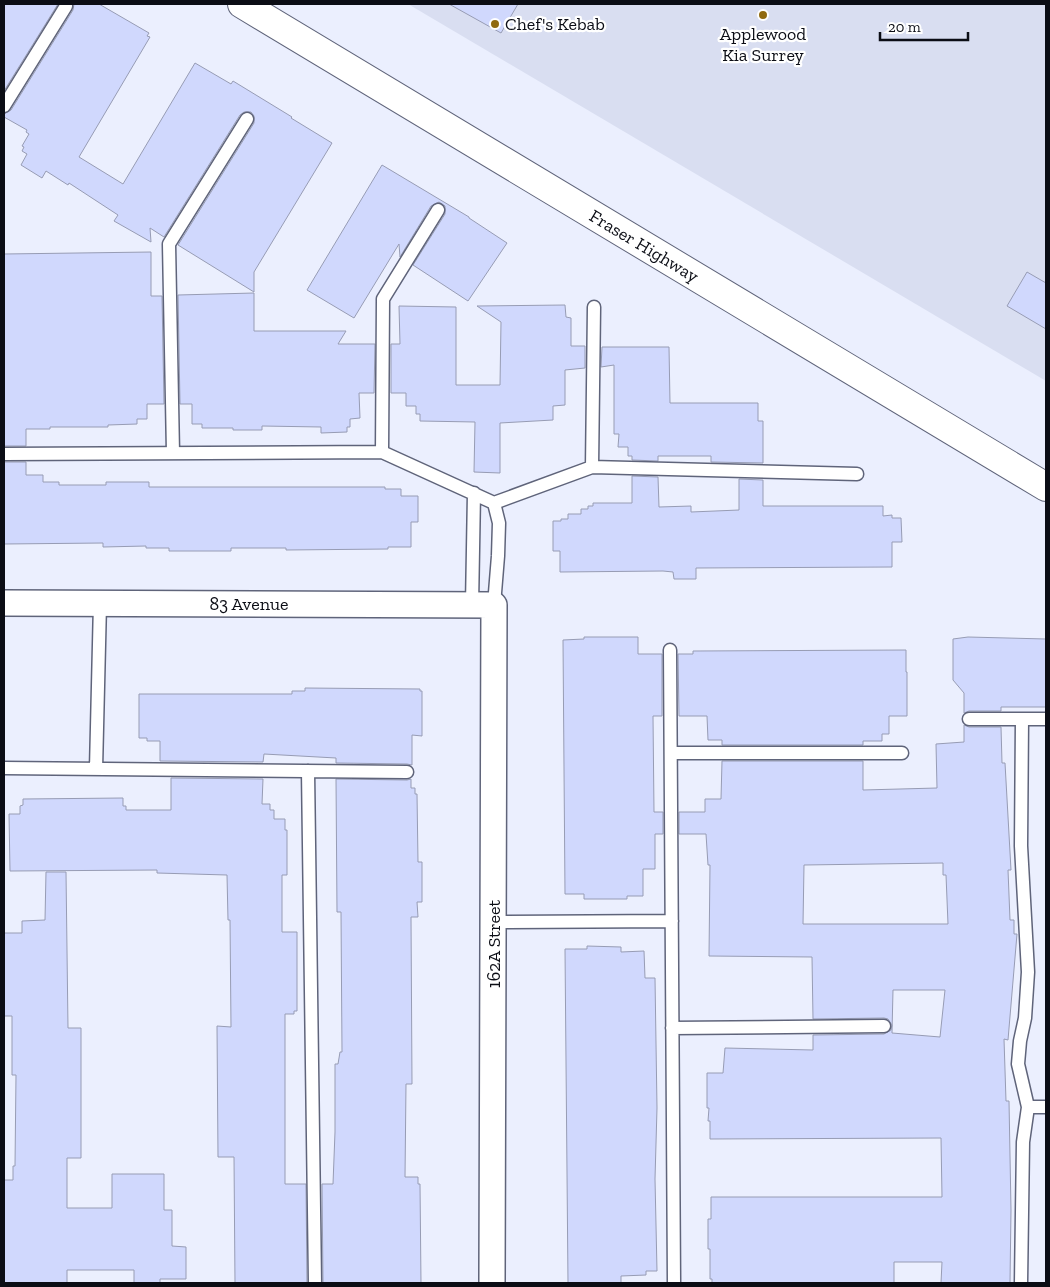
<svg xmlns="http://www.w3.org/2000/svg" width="1050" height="1287" font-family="'Zilla Slab',serif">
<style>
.built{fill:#d9def1}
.building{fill:#d0d8fd;stroke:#979cb4;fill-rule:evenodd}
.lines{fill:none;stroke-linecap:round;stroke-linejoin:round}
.service-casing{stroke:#5f647a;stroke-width:15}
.minor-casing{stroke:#5f647a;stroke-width:28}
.primary-casing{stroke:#5f647a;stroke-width:30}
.service{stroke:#fff;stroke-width:12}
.minor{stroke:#fff;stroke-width:25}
.primary{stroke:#fff;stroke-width:28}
.poi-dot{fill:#906a10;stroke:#fff;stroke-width:2}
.labels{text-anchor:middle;stroke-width:4.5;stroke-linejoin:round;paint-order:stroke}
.poi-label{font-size:18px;fill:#0b0d15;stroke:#fff;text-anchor:start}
.street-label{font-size:18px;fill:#0b0d15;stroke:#fff}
</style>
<rect width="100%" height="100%" fill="#ebeffe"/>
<path class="built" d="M 408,4 L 1046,4 L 1046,381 Z"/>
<path class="building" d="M 4,4 L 58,4 L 4,91 Z
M 74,4 L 99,4 L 149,33 L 147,36 L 150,37 L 79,157 L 123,184 L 195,63 L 231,84 L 233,81 L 292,117 L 291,118 L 332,143 L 254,272 L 254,292 L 178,245 L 254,123 L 254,116 L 251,112 L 244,112 L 240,115 L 164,237 L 150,228 L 151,242 L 114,221 L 118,215 L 69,183 L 68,185 L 46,171 L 42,178 L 21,165 L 27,154 L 22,151 L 24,147 L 22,146 L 29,134 L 26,132 L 27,130 L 4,117 L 4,114 L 11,110 L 73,10 Z
M 449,4 L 518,4 L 501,33 Z
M 382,165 L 469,217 L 469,218 L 507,243 L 468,301 L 413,265 L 445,214 L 445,206 L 439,202 L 431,206 L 400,257 L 399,244 L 354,318 L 307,290 Z
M 151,252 L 151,296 L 162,296 L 164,404 L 147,404 L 147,419 L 137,419 L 137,424 L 108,425 L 108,427 L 50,427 L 50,429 L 26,429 L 26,446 L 4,446 L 4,254 Z
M 1027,272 L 1046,283 L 1046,329 L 1007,306 Z
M 254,293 L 254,331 L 346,331 L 338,344 L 375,344 L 374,393 L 359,393 L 360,418 L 350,419 L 350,427 L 347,427 L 347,432 L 321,433 L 321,427 L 262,426 L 262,430 L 233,430 L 233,428 L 202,428 L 202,424 L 192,424 L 192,404 L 180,404 L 178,295 Z
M 565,305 L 566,317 L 571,318 L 571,346 L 585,346 L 585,368 L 565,370 L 565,405 L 553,406 L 553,420 L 500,423 L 500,473 L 474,472 L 475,422 L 420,421 L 420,414 L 416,414 L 416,406 L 406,406 L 406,393 L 391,393 L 391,344 L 400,344 L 399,306 L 456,307 L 456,385 L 500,385 L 501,322 L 477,306 Z
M 602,347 L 669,347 L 670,403 L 758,403 L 758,421 L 763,421 L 763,463 L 711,462 L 711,456 L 658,456 L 658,461 L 632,460 L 632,456 L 628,456 L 628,447 L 618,447 L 619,434 L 614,434 L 614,365 L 601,367 Z
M 4,462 L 26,462 L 26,475 L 43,475 L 43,482 L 59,482 L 59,485 L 106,485 L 106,482 L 149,482 L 149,487 L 385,487 L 385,489 L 401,489 L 401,496 L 418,496 L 418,522 L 411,522 L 411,547 L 388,547 L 388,549 L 286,550 L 286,548 L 231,548 L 231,551 L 169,551 L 169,548 L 146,548 L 146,546 L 103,547 L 103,543 L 4,544 Z
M 632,476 L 658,477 L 659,507 L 691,506 L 691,512 L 739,510 L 739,479 L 763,480 L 763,506 L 883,506 L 883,516 L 892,515 L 892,518 L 901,518 L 902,542 L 892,542 L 892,567 L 696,568 L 696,579 L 674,579 L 673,572 L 663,571 L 560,572 L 560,551 L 553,551 L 553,521 L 561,521 L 561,519 L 568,519 L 568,514 L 581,514 L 581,509 L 588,509 L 588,506 L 593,506 L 593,503 L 632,503 Z
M 584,637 L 638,637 L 638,654 L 662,654 L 662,716 L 653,716 L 654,812 L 663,812 L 663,834 L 655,834 L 655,869 L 643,869 L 643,896 L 627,896 L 627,899 L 584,899 L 584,894 L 565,894 L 563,640 L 584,639 Z
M 968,637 L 1046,639 L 1046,707 L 1001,707 L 1001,711 L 969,711 L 964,713 L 964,693 L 953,680 L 953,639 Z
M 906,650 L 906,672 L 907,672 L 907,716 L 889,716 L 889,734 L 882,734 L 882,741 L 863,741 L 863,745 L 722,745 L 722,740 L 708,740 L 707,716 L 679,716 L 678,654 L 693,654 L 693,651 Z
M 305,688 L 420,689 L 420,691 L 422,691 L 422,736 L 412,735 L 412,765 L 407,764 L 336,763 L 336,758 L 264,754 L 263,762 L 160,761 L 160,741 L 147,741 L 147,738 L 139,738 L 139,694 L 292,694 L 292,691 L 305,691 Z
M 964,725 L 969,727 L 1001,727 L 1002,763 L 1005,763 L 1011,870 L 1008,870 L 1010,920 L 1014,920 L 1014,934 L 1017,934 L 1008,1040 L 1004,1039 L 1006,1101 L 1009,1101 L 1011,1210 L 1010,1283 L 941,1283 L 942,1262 L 894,1262 L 894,1283 L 712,1283 L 712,1279 L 710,1279 L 710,1249 L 708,1249 L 708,1219 L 711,1219 L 711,1197 L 942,1197 L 941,1138 L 710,1139 L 710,1121 L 708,1121 L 709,1108 L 707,1108 L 707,1073 L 723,1073 L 725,1048 L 813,1050 L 813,1035 L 884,1034 L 891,1030 L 892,1025 L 888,1019 L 884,1018 L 813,1019 L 812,957 L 709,956 L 710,865 L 708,865 L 706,834 L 679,834 L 679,812 L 705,812 L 705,799 L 721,799 L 722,761 L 863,761 L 863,790 L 937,788 L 936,744 L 964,742 ZM 943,863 L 943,875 L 946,875 L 948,924 L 803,924 L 804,865 ZM 893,990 L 945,990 L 940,1037 L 892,1033 Z
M 171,778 L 263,779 L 262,804 L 270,804 L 270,810 L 274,810 L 274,819 L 285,819 L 285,830 L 287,830 L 287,875 L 282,875 L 282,932 L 297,932 L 297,1011 L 294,1011 L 294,1014 L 285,1014 L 285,1184 L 306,1184 L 307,1283 L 235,1283 L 234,1157 L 218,1157 L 217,1026 L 231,1027 L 230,920 L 228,920 L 227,875 L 157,873 L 157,870 L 10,871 L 9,814 L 20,814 L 20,806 L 23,805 L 23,799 L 123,798 L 123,806 L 126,806 L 126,810 L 171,810 Z
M 336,779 L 407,780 L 411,779 L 411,788 L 415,788 L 415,794 L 417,794 L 418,862 L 422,862 L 422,902 L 417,902 L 418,917 L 411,917 L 412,1084 L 406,1084 L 405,1177 L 418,1177 L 418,1184 L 420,1184 L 421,1283 L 323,1283 L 322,1184 L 333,1184 L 335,1132 L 335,1064 L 338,1064 L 340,1052 L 342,1052 L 341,912 L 337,912 Z
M 46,872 L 66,872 L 68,1028 L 81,1028 L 81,1158 L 67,1158 L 67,1208 L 112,1208 L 112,1174 L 164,1174 L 164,1210 L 172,1210 L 172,1246 L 186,1247 L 186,1279 L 160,1279 L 160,1283 L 134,1283 L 134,1270 L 67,1270 L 67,1283 L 4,1283 L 4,1180 L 13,1180 L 13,1166 L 15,1166 L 16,1075 L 12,1075 L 12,1016 L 4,1016 L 4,933 L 22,933 L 22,921 L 45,920 Z
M 587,946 L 621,947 L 621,952 L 644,951 L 645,978 L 655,978 L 657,1108 L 655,1179 L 657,1271 L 646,1271 L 646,1275 L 621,1276 L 621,1283 L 568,1283 L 565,949 L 587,949 Z"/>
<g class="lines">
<g class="service-casing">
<path id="service" d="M 4,106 L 66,6
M 382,452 L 383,299 L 438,210
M 173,453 L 169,244 L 247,119
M 4,454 L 382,452 L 494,503 L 592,467 L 857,474
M 592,467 L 594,307
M 494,503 L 499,523 L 498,556 L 494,605
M 472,605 L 474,493
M 670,650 L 674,1283
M 969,719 L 1046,719
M 671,753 L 902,753
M 4,768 L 407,772
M 96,769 L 100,603
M 308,771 L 315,1283
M 494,922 L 672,921
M 672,1028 L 884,1026
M 1028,1107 L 1046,1107
M 1021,1283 L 1023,1142 L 1028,1107 L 1018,1064 L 1020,1041 L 1025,1018 L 1028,972 L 1021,846 L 1022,719"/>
</g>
<g class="minor-casing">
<path id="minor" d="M 4,603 L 494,605 L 492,1283"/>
</g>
<g class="primary-casing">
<path id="primary" d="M 242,4 L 1046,487"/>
</g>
<use href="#service" class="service"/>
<use href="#minor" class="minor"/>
<use href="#primary" class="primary"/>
</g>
<g class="poi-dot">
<circle cx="763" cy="15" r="5"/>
<circle cx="495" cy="24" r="5"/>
</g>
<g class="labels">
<g class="poi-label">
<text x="505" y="30">Chef's Kebab</text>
<text x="763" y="40" text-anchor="middle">Applewood<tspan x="763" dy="21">Kia Surrey</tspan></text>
</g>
<g class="street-label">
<text transform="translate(644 246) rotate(31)" y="6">Fraser Highway</text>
<text x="249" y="610">83 Avenue</text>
<text transform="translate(494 944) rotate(-90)" y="6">162A Street</text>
</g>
</g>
<rect width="1050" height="1287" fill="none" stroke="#0b0d15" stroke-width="10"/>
<path d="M880 32v8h88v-8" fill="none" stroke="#0b0d15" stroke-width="2.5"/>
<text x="888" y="32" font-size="15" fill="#0b0d15" stroke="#ffffff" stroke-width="4" paint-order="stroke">20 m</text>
</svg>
